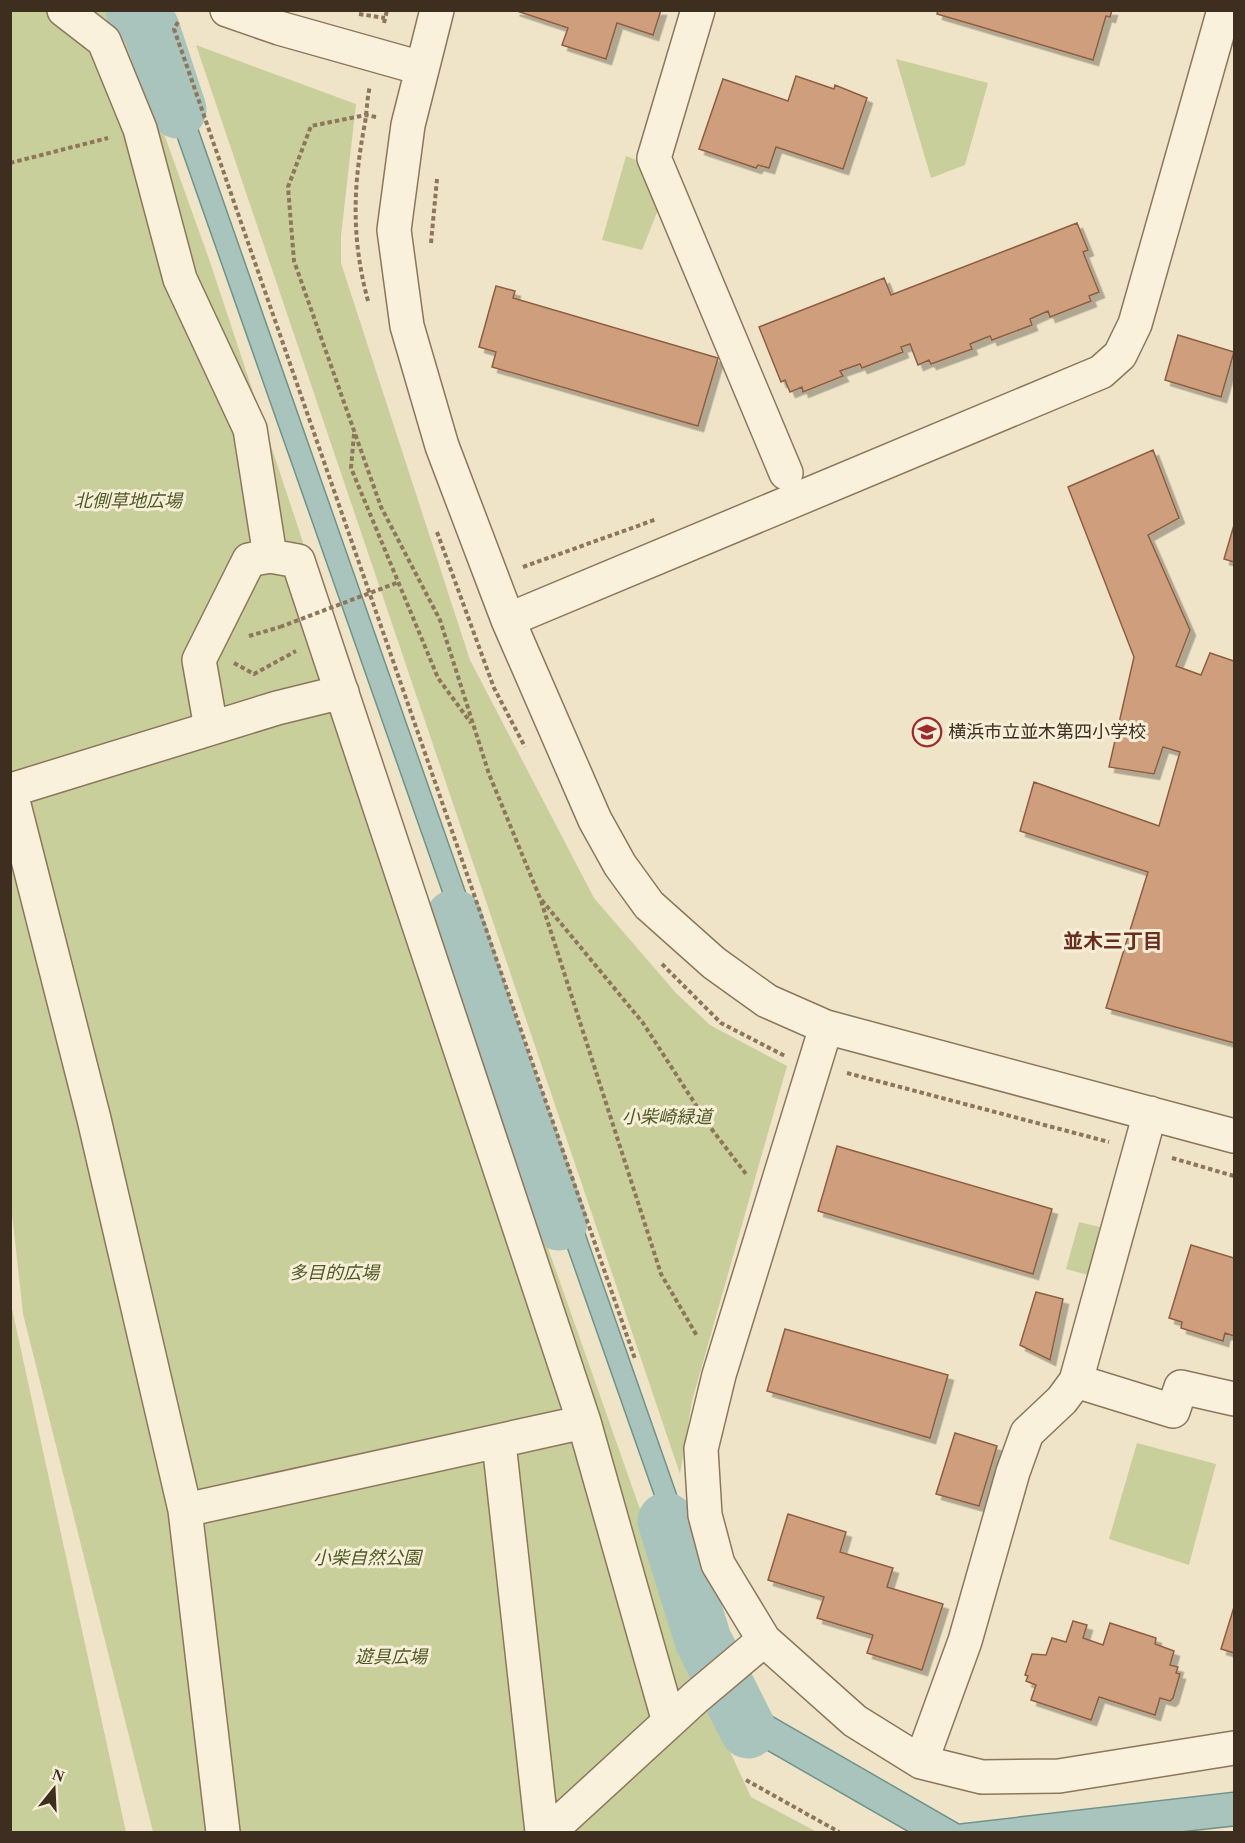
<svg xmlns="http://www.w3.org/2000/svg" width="1245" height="1843" font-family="'Times New Roman','Noto Sans JP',serif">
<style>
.green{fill:#c9cf9b}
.water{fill:#a9c4bc;stroke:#6f938a;stroke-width:1.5}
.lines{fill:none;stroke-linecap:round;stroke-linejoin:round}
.river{stroke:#a9c4bc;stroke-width:57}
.building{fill:#cf9f7d;stroke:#8d5f41;stroke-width:1.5;filter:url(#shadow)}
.minor-casing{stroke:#8d765c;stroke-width:36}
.path{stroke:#8d765c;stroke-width:4;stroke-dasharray:4.5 3;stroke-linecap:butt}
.minor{stroke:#faf1dc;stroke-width:33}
.path-bridge{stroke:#8d765c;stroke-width:4;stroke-dasharray:4.5 3;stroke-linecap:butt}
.labels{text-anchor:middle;stroke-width:6;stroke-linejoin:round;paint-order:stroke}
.park-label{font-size:18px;font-style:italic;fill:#4d5a26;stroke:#f7eed8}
.poi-label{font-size:18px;fill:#3d2e20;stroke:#f7eed8;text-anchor:start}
.neighbourhood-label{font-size:20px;font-weight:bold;fill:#6b2e1e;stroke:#f7eed8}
</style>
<defs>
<filter id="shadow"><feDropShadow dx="5.5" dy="5.5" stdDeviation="0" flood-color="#0004"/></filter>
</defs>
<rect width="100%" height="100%" fill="#f0e4c8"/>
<path class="green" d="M 11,11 L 110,11 L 127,31 L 209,259 L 359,711 L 710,1708 L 751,1797 L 817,1832 L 153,1832 L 23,1314 L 11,1205 Z
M 196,45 L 356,104 L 341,236 L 341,263 L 470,660 L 594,898 L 676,993 L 710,1025 L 787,1066 L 692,1401 L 680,1474 Z
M 896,59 L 988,83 L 965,165 L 931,178 Z
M 626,156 L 644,163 L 658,210 L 642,250 L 602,240 Z
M 1079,1222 L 1100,1227 L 1088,1275 L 1066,1269 Z
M 11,1304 L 126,1832 L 11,1832 Z
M 1137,1443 L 1216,1464 L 1189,1565 L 1109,1539 Z"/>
<path class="water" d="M 163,29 L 728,1641 L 758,1708 L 959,1824 L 1234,1792 L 1234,1826 L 1180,1832 L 909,1832 L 751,1741 L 709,1651 L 143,40 Z"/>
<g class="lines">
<path class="river" d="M 134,10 L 151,28 L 178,110
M 454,918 L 489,1026 L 559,1222
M 666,1521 L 703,1640 L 748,1730"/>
</g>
<path class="building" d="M 514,10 L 661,10 L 653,35 L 617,23 L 606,59 L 562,45 L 568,28 Z
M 938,10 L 1112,10 L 1110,17 L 1106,16 L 1093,60 L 937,14 Z
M 796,76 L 834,89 L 835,85 L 867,98 L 843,169 L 776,147 L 769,168 L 758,165 L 756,168 L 699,149 L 723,79 L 788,101 Z
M 1077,223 L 1088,250 L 1083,252 L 1099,292 L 1089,296 L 1091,301 L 1050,317 L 1048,311 L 1030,319 L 1032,325 L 992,340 L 990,336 L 970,344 L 972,349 L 931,364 L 929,360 L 918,365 L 910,344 L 901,347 L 903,352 L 862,368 L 860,364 L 840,371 L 843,376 L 803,392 L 802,387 L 790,392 L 785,380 L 781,382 L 759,327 L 884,278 L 891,295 Z
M 496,286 L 515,291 L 513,298 L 718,358 L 698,426 L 492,367 L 496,352 L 479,347 Z
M 1178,335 L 1234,352 L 1221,397 L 1165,380 Z
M 1153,450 L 1179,518 L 1148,535 L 1190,630 L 1176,666 L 1201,675 L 1210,653 L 1234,661 L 1234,1043 L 1106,1008 L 1148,872 L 1020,831 L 1034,782 L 1159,826 L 1180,752 L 1163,747 L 1154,774 L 1109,767 L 1134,657 L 1068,487 Z
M 1234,525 L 1234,562 L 1224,559 Z
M 837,1146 L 1052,1209 L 1033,1274 L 818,1211 Z
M 1191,1245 L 1234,1258 L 1234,1336 L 1225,1333 L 1223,1341 L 1181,1328 L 1182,1322 L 1169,1318 Z
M 1036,1292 L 1063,1299 L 1050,1360 L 1020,1345 Z
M 785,1329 L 948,1375 L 930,1438 L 767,1391 Z
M 955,1433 L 997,1446 L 979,1506 L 936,1494 Z
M 788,1514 L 846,1532 L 840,1552 L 893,1568 L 887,1587 L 943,1604 L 922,1670 L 867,1653 L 873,1635 L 817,1618 L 824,1597 L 768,1580 Z
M 1234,1607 L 1234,1653 L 1221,1649 Z
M 1073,1621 L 1087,1625 L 1083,1638 L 1103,1645 L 1110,1623 L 1156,1638 L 1155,1644 L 1174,1651 L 1170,1665 L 1178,1667 L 1176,1673 L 1180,1674 L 1173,1698 L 1170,1701 L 1160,1698 L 1155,1715 L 1099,1697 L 1091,1720 L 1031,1700 L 1036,1685 L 1026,1681 L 1028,1676 L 1025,1675 L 1032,1654 L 1046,1655 L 1052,1638 L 1066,1642 Z"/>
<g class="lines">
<g class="minor-casing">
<path id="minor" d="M 64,10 L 104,41 L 140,129 L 180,279 L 250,429 L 270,556 L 298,561 L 584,1422 L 669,1722
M 227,10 L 279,28 L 421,68
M 437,10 L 408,125 L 394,230 L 407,326 L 442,446 L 508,620 L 595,820 L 620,865 L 649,905 L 714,963 L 767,1001 L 826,1027 L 1234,1136
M 698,10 L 654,158 L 786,473
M 508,620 L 1101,372 L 1120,355 L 1135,324 L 1224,10
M 211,728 L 199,660 L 249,560 L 270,556
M 10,789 L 94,1119 L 185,1510 L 223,1832
M 11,790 L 277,708 L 342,692
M 826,1027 L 719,1375 L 701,1449 L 705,1515 L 718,1564 L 764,1640 L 855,1721 L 921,1762 L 982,1777 L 1059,1776 L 1234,1748
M 1076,1381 L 1173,1411 L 1181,1387 L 1234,1399
M 499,1443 L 542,1832
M 185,1510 L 584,1422
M 921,1762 L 965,1641 L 1013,1472 L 1027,1433 L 1062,1400 L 1076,1381 L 1150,1113
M 549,1832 L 695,1698 L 764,1640"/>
</g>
<path class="path" d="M 359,14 L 385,18
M 178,22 L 174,29 L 635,1359
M 384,23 L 387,10
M 376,117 L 366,115 L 311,126 L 288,187 L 294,261 L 381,507 L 440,620 L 489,774 L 540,898 L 643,1023 L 710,1127 L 746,1174
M 10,163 L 108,138
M 431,243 L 437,179
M 368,301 C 351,238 353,185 365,123 C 367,110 367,98 370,86
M 354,434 L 351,468 L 438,678 L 471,723
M 437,532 L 494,688 L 525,747
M 523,567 L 657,519
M 249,636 L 280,627
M 234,663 L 254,674 L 296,651
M 541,901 L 661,1274 L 697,1336
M 662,964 L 721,1023 L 785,1056
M 847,1073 L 1109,1142
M 1172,1158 L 1234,1176
M 746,1780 L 839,1832"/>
<use href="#minor" class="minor"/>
<path class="path-bridge" d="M 280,627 L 399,582"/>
</g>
<defs>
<g id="school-ring" transform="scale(1.5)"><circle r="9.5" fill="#f7eed8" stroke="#9e2a2b" stroke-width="1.5"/><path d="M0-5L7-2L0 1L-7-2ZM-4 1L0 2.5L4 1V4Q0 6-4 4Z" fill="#9e2a2b"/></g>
</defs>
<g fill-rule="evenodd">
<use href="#school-ring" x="927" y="732"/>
</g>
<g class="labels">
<g class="park-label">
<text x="128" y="507">北側草地広場</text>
<text x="667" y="1123">小柴崎緑道</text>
<text x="334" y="1279">多目的広場</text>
<text x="367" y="1564">小柴自然公園</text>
<text x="391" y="1663">遊具広場</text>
</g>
<g class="poi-label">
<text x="948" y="738">横浜市立並木第四小学校</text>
</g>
<g class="neighbourhood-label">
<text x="1113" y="948">並木三丁目</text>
</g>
</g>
<rect width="1245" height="1843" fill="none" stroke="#3d2e20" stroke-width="24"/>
<g transform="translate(54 1789) rotate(18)" stroke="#f7eed8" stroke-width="4.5" paint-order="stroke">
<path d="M0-4.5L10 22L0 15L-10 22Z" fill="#3d2e20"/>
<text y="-9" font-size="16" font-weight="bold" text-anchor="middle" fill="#3d2e20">N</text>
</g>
</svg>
